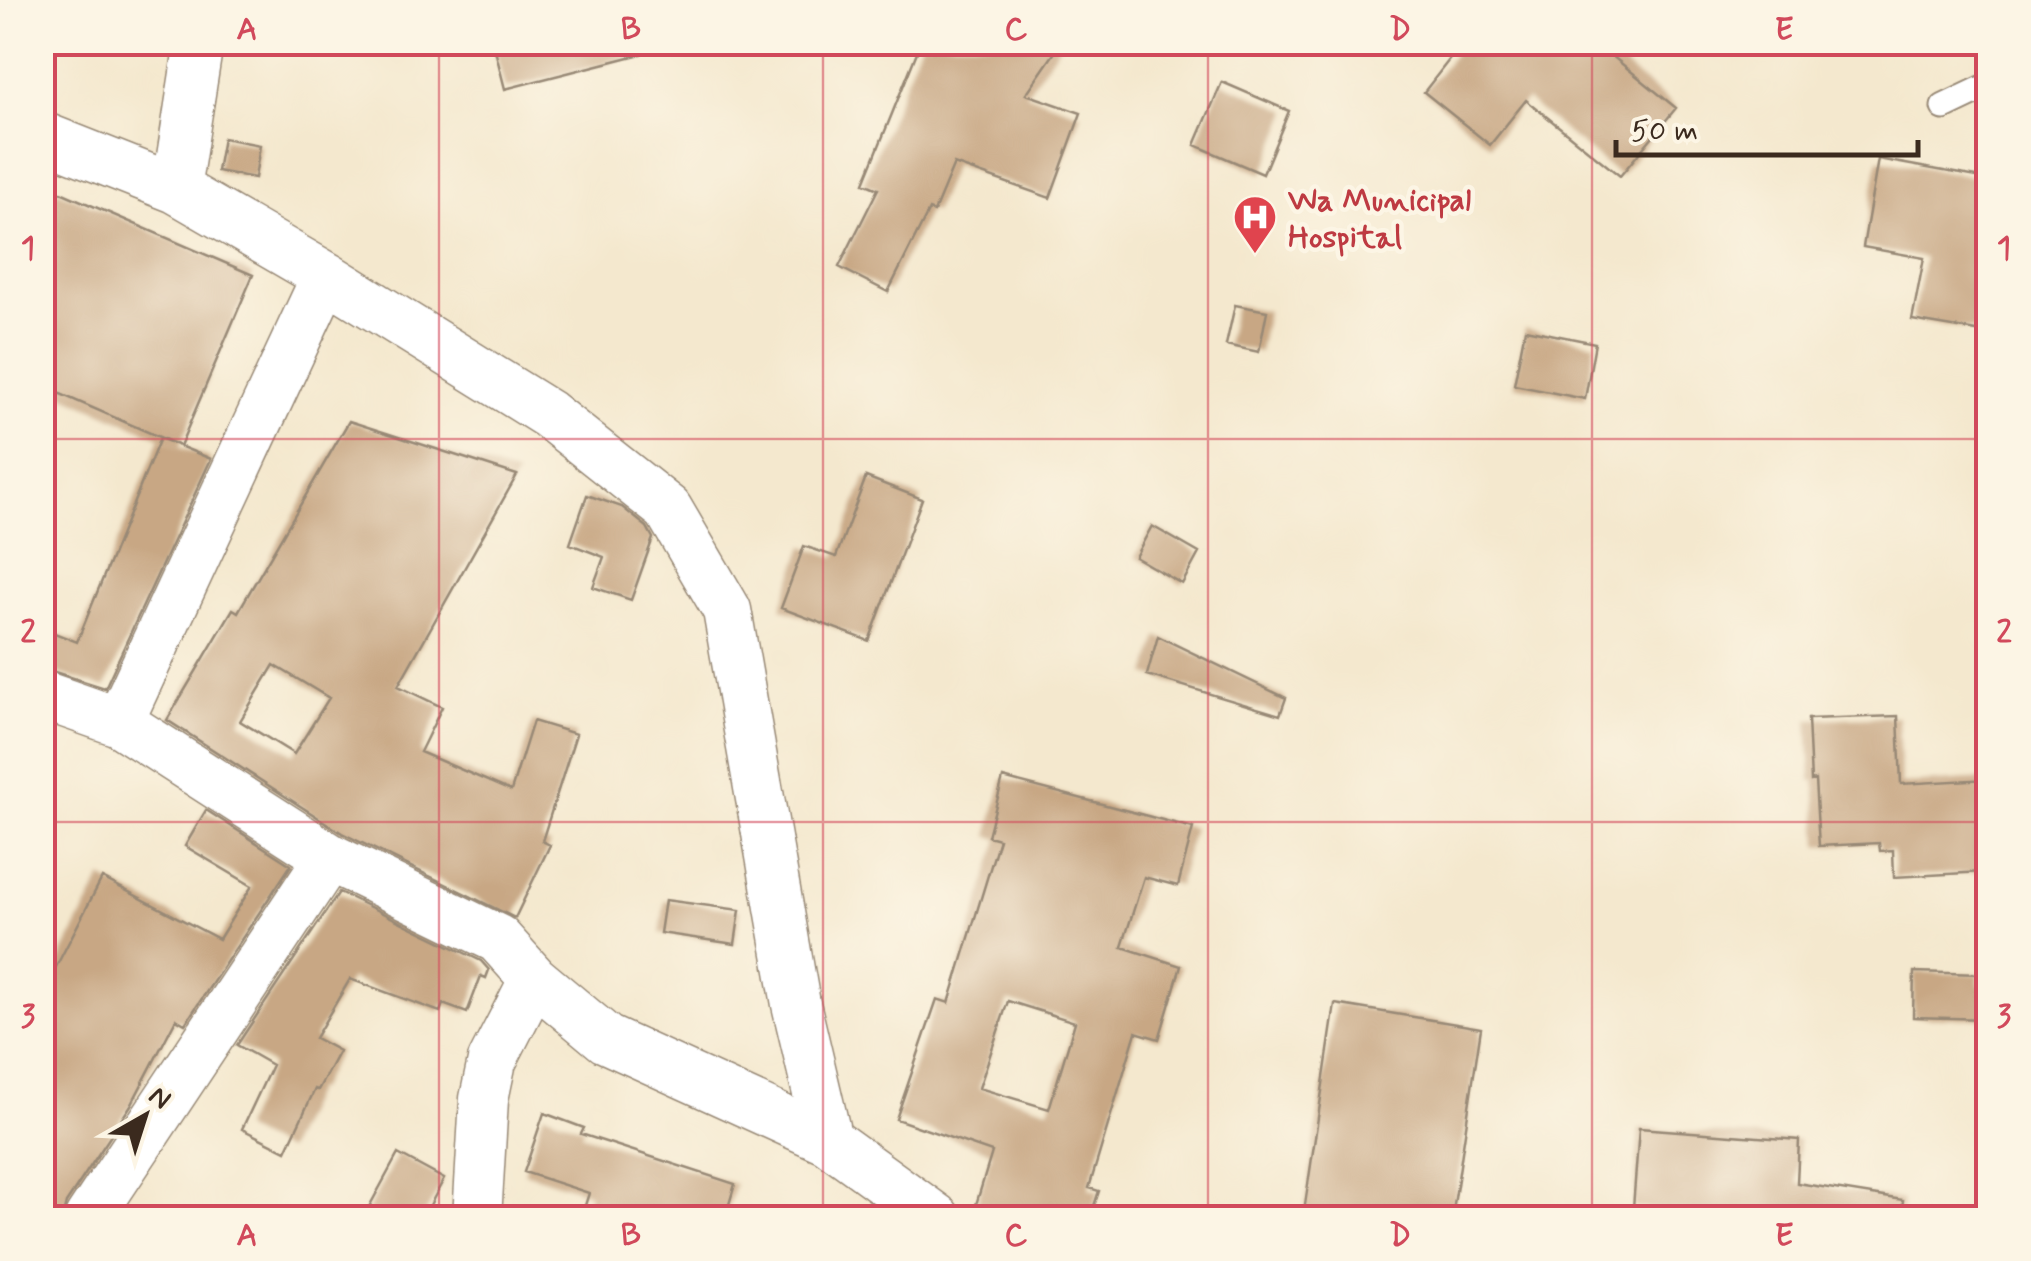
<svg xmlns="http://www.w3.org/2000/svg" width="2031" height="1261" font-family="Mynerve,sans-serif">
<style>
.building{fill:#c8a784;fill-rule:evenodd}
.lines{fill:none;stroke-linecap:round;stroke-linejoin:round}
.service-casing{stroke:#988976;stroke-width:29}
.minor-casing{stroke:#988976;stroke-width:51}
.service{stroke:#fff;stroke-width:25}
.minor{stroke:#fff;stroke-width:48}
.grid{fill:none;stroke:#d1495b;stroke-width:2.5;stroke-opacity:0.55}
.labels{text-anchor:middle;stroke-width:9;stroke-linejoin:round;paint-order:stroke}
.health-label{font-size:32px;font-weight:bold;fill:#be3a42;stroke:#fcf5e5;text-anchor:start}
.neatline{fill:none;stroke:#d1495b;stroke-width:4}
.grid-label{font-size:32px;text-anchor:middle;font-weight:bold;fill:#d1495b}
</style>
<rect width="100%" height="100%" fill="#fcf5e5"/>
<filter id="ink" filterUnits="userSpaceOnUse"><feTurbulence type="fractalNoise" baseFrequency=".01" numOctaves="2"/><feDisplacementMap in="SourceGraphic" scale="20" xChannelSelector="R" yChannelSelector="G"/><feConvolveMatrix kernelMatrix="1 2 1 2 8 2 1 2 1" color-interpolation-filters="sRGB"/></filter>
<filter id="wash" filterUnits="userSpaceOnUse"><feTurbulence type="fractalNoise" baseFrequency=".0048" numOctaves="4" result="noise"/><feDisplacementMap in="SourceGraphic" scale="40" xChannelSelector="R" yChannelSelector="G"/><feGaussianBlur stdDeviation="2.25" result="paint"/><feColorMatrix in="noise" values="0 0 0 0 0 0 0 0 0 0 0 0 0 0 0 0 0 1.4 0 .05"/><feComposite in="paint" operator="in"/></filter>
<g filter="url(#wash)">
<rect width="100%" height="100%" fill="#f4e8ce"/>
<g id="blocks">
<path class="building" d="M 493,42 L 639,42 L 641,54 L 505,89 Z
M 921,42 L 1062,42 L 1026,94 L 1081,113 L 1050,198 L 954,164 L 934,212 L 929,210 L 888,292 L 839,267 L 878,189 L 864,183 Z
M 1463,42 L 1595,42 L 1676,108 L 1620,176 L 1526,100 L 1490,145 L 1424,92 Z
M 1222,82 L 1289,111 L 1263,174 L 1195,145 Z
M 223,138 L 260,145 L 255,178 L 217,171 Z
M 1878,159 L 1988,179 L 1988,333 L 1912,320 L 1924,258 L 1863,247 Z
M 42,184 L 253,275 L 180,446 L 42,386 Z
M 1235,305 L 1267,311 L 1259,352 L 1226,345 Z
M 1525,329 L 1595,343 L 1585,399 L 1514,385 Z
M 349,421 L 517,475 L 398,686 L 442,707 L 420,752 L 511,791 L 533,721 L 576,734 L 542,841 L 550,845 L 515,918 L 342,833 L 167,720 L 233,609 L 238,612 ZM 274,665 L 329,698 L 294,754 L 240,721 Z
M 160,438 L 211,459 L 105,688 L 42,668 L 42,628 L 77,642 Z
M 866,477 L 922,499 L 869,641 L 781,608 L 804,546 L 836,557 Z
M 587,495 L 622,507 L 647,527 L 653,538 L 631,600 L 593,587 L 604,557 L 570,544 Z
M 1152,526 L 1199,553 L 1182,584 L 1135,557 Z
M 1158,636 L 1286,698 L 1280,715 L 1147,675 Z
M 1898,716 L 1901,784 L 1988,779 L 1988,843 L 1981,844 L 1983,872 L 1894,877 L 1893,850 L 1880,851 L 1879,843 L 1819,846 L 1815,780 L 1811,781 L 1808,719 Z
M 1003,778 L 1193,828 L 1178,886 L 1144,877 L 1122,947 L 1181,966 L 1159,1039 L 1136,1032 L 1089,1188 L 1099,1191 L 1090,1218 L 972,1218 L 992,1152 L 896,1119 L 937,999 L 949,1003 L 999,839 L 988,836 ZM 1008,1001 L 1075,1022 L 1049,1109 L 979,1088 Z
M 206,810 L 291,865 L 185,1024 L 176,1019 L 131,1105 L 66,1203 L 62,1218 L 42,1218 L 42,994 L 102,878 L 219,939 L 252,886 L 185,846 Z
M 339,892 L 481,961 L 489,970 L 486,978 L 481,976 L 467,1013 L 443,1004 L 440,1012 L 350,979 L 315,1038 L 339,1051 L 318,1090 L 315,1089 L 286,1151 L 242,1129 L 272,1065 L 237,1045 Z
M 665,900 L 740,910 L 735,944 L 660,933 Z
M 1914,972 L 1979,974 L 1979,985 L 1988,985 L 1988,1019 L 1913,1017 Z
M 1335,1004 L 1481,1028 L 1452,1218 L 1303,1218 Z
M 544,1113 L 584,1128 L 581,1134 L 735,1184 L 725,1218 L 581,1218 L 589,1193 L 524,1172 Z
M 1639,1128 L 1799,1140 L 1797,1183 L 1903,1200 L 1901,1218 L 1780,1218 L 1633,1208 Z
M 398,1154 L 444,1179 L 423,1218 L 363,1218 Z"/>
</g>
</g>
<g filter="url(#ink)">
<use href="#blocks" fill-opacity="0" stroke="#988976" stroke-width="2.5"/>
<g class="lines">
<g class="service-casing">
<path id="service" d="M 1944,107 L 1988,86"/>
</g>
<g class="minor-casing">
<path id="minor" d="M 42,136 L 176,189 L 326,276 L 548,414 L 668,509 L 727,610 L 796,1004 L 828,1140 L 936,1218
M 176,189 L 199,42
M 42,695 L 119,722 L 329,857 L 498,939 L 534,979 L 606,1039 L 828,1140
M 119,722 L 326,276
M 89,1218 L 329,857
M 477,1218 L 484,1099 L 492,1061 L 534,979"/>
</g>
<use href="#service" class="service"/>
<use href="#minor" class="minor"/>
</g>
</g>
<path class="grid" d="M 439,42 L 439,1218M 823,42 L 823,1218M 1208,42 L 1208,1218M 1592,42 L 1592,1218M 42,439 L 1988,439M 42,822 L 1988,822"/>
<defs>
<g id="hospital-pin" transform="scale(2.25)"><path d="M0 17L-7.5 6A9.5 9.5 0 1 1 7.5 6Z" fill="#e0444e" stroke="#fcf5e5"/><path d="M-5-5h3v3.5h4V-5h3V5h-3V1.5h-4V5h-3Z" fill="#fff"/></g>
</defs>
<g fill-rule="evenodd">
<use href="#hospital-pin" x="1255" y="217"/>
</g>
<g class="labels">
<g class="health-label">
<text x="1288" y="210">Wa Municipal<tspan x="1288" dy="37">Hospital</tspan></text>
</g>
</g>
<rect width="2031" height="1261" fill="none" stroke="#fcf5e5" stroke-width="110"/>
<g transform="translate(145 1116) rotate(39)" stroke="#fcf5e5" stroke-width="8" paint-order="stroke">
<path d="M0-8L18 38L0 25L-18 38Z" fill="#3b2a1e"/>
<text y="-15" font-size="28" font-weight="bold" text-anchor="middle" fill="#3b2a1e">N</text>
</g>
<path d="M1616 140v15h302v-15" fill="none" stroke="#3b2a1e" stroke-width="5"/>
<text x="1631" y="140" font-size="30" fill="#3b2a1e" stroke="#fcf5e5" stroke-width="8" paint-order="stroke">50 m</text>
<rect x="55" y="55" width="1921" height="1151" class="neatline"/>
<g class="grid-label">
<text x="247" y="39">A</text>
<text x="631" y="39">B</text>
<text x="1016" y="39">C</text>
<text x="1400" y="39">D</text>
<text x="1784" y="39">E</text>
<text x="28" y="258">1</text>
<text x="2004" y="258">1</text>
<text x="28" y="642">2</text>
<text x="2004" y="642">2</text>
<text x="28" y="1026">3</text>
<text x="2004" y="1026">3</text>
<text x="247" y="1245">A</text>
<text x="631" y="1245">B</text>
<text x="1016" y="1245">C</text>
<text x="1400" y="1245">D</text>
<text x="1784" y="1245">E</text>
</g>
</svg>
